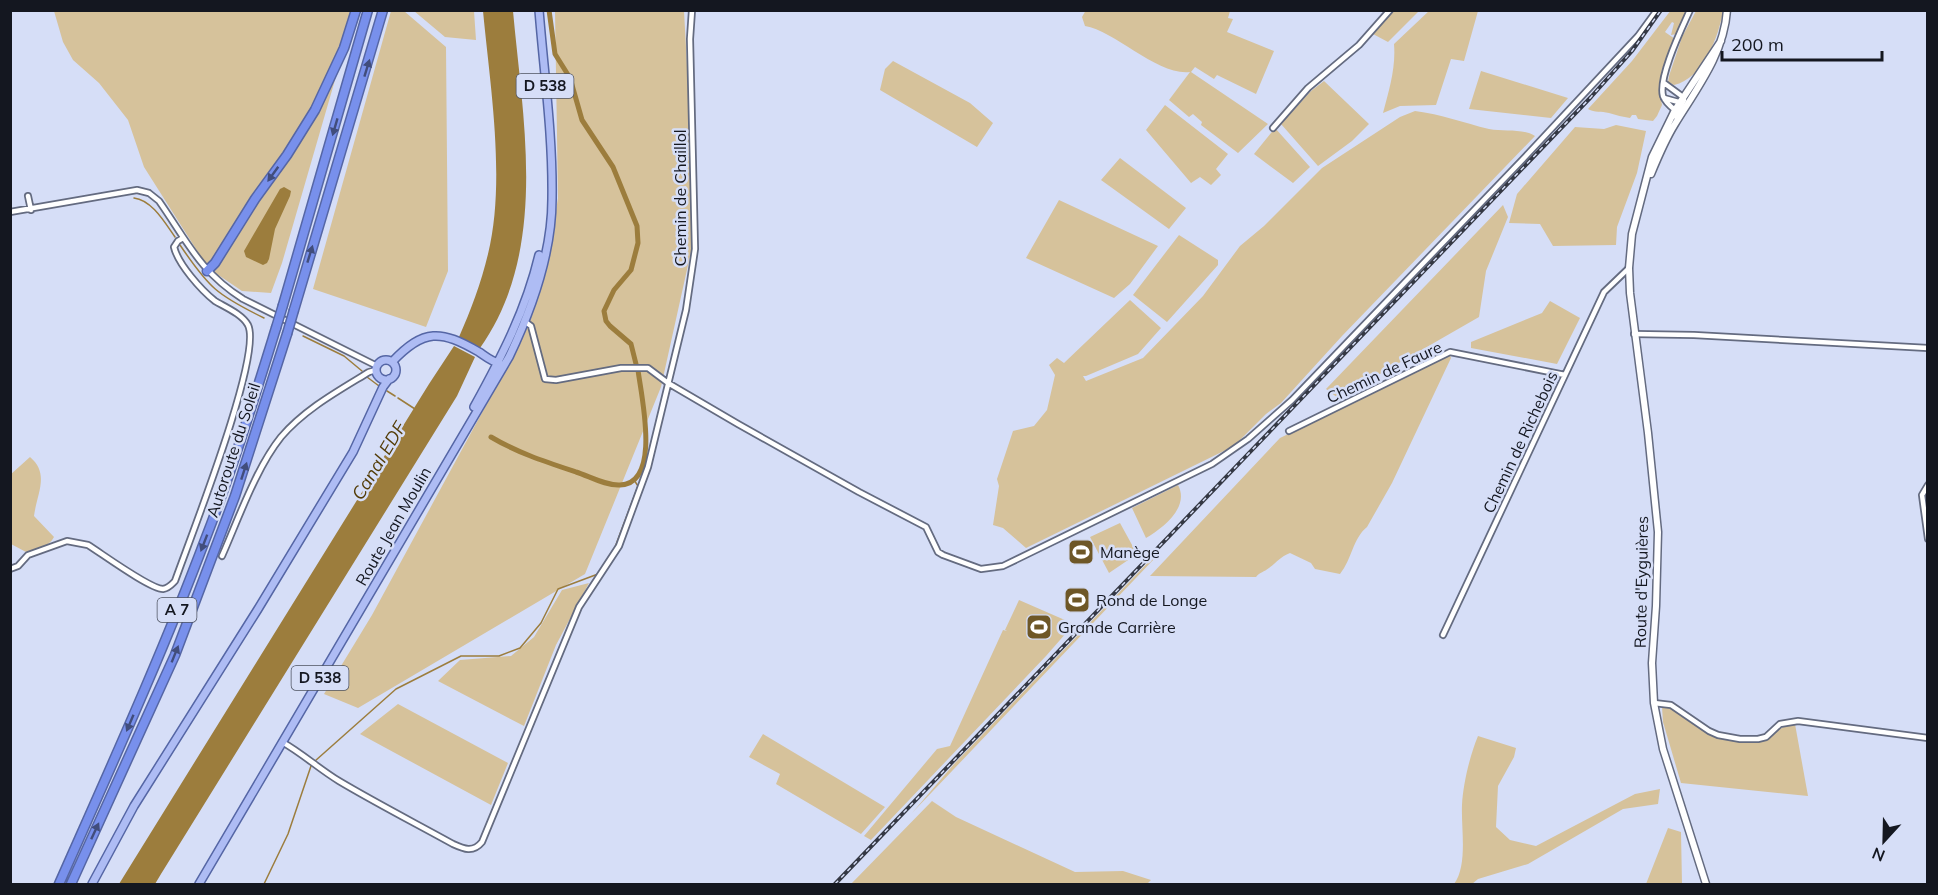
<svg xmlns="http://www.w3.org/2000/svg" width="1938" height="895" font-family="Mulish,sans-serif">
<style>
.green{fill:#d6c29b}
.water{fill:#9c7d3d}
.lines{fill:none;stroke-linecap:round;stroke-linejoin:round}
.stream{stroke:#9c7d3d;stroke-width:1.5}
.canal{stroke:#9c7d3d;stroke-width:5}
.minor-casing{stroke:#646b80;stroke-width:8}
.secondary-casing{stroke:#646b80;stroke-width:9}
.primary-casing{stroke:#5566a5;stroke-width:10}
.motorway-casing{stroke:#5566a5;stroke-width:11}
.minor{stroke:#fff;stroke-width:4.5}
.secondary{stroke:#fff;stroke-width:6}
.primary{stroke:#aebcf4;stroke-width:7}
.motorway{stroke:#7890ec;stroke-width:8}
.rail-casing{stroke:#343844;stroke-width:4}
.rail{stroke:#d6def7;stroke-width:1.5;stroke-dasharray:4.5;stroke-linecap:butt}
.motorway-bridge-casing{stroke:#5566a5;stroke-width:11;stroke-linecap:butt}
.motorway-bridge{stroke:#7890ec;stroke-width:8}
.oneway{fill:#414d7c}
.labels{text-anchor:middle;stroke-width:5;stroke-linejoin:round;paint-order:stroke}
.shield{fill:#d6def7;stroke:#4e5360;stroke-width:1.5}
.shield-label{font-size:15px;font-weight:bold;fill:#141720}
.street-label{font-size:16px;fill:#141720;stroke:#d6def7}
.poi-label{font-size:16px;fill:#141720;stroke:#d6def7;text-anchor:start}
.water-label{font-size:18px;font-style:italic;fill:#543d08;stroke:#d6def7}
</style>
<rect width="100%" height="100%" fill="#d6def7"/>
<path class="green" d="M 1086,10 L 1230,11 L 1228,18 L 1233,19 L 1227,32 L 1274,51 L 1256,94 L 1217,75 L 1214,79 L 1195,67 L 1191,72 L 1268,124 L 1238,153 L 1201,125 L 1202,122 L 1193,114 L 1189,117 L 1169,100 L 1190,72 C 1158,76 1115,31 1085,26 L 1082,17 Z
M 1430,10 L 1478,11 L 1464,61 L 1451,59 L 1436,105 L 1400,106 L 1383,113 C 1389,90 1396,68 1394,44 Z
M 1671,10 L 1687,11 L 1677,34 L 1671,35 L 1674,23 L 1672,22 L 1665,32 L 1675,39 L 1662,69 L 1659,88 L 1662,105 L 1657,116 L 1653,121 L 1638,119 L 1636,115 L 1632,115 L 1630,118 C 1623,117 1616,115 1609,113 C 1601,111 1595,113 1588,109 L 1632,61 Z
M 54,11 L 355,11 L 282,263 L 271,293 L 242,291 L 208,268 L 144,167 L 128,120 L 99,83 L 73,60 L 63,42 Z
M 391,11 L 404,11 L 446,47 L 448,271 L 426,327 L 313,289 Z
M 414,11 L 474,11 L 476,40 L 445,37 Z
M 555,11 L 684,11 L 696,229 L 661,387 L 585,574 L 358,708 L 324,694 L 372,615 L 503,374 L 537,298 L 550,247 L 558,198 Z
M 1392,11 L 1419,11 L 1388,42 L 1373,34 Z
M 1696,11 L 1723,11 C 1719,36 1703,79 1674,85 L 1668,82 L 1669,76 L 1682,37 Z
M 893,61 L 970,103 L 993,123 L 977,147 L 880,90 L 885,69 Z
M 1481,71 L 1568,98 L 1551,118 L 1469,109 Z
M 1324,81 L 1369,124 L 1352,141 L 1318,166 L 1281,124 L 1311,91 Z
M 1165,105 L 1228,154 L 1216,169 L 1221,175 L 1211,185 L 1200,177 L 1191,183 L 1146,130 Z
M 1415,111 C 1441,114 1464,123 1489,129 C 1504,132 1522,128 1535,136 L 1342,336 L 1281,403 L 1266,414 L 1234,446 L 1026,548 L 1003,528 L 993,525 L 999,486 L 997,479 L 1013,431 L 1034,426 L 1047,410 L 1055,375 L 1049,365 L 1057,358 L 1064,363 L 1130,300 L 1161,328 L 1138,354 L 1086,376 L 1083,376 L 1086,381 L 1143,358 L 1203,296 L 1240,246 L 1264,226 L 1322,168 L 1400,117 Z
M 1616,125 L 1646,131 L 1637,173 L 1617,227 L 1616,245 L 1553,246 L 1540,224 L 1509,223 L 1517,194 L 1575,127 L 1604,129 Z
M 1275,128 L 1310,167 L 1293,183 L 1254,154 Z
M 1120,158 L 1186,208 L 1169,229 L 1101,180 Z
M 1059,200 L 1158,246 L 1130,284 L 1114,298 L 1026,258 Z
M 1503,205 L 1508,217 L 1486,271 L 1479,317 L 1338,398 L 1326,389 Z
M 1179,235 L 1218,260 L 1218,265 L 1167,322 L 1133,295 Z
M 1550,301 L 1580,318 L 1557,364 L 1471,348 L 1471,342 L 1542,313 Z
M 1450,355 L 1451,358 L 1392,483 L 1367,527 C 1353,538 1352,559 1340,574 L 1315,569 L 1311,563 L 1290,553 C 1280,557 1277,562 1269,568 C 1264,572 1260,572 1256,577 L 1150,576 L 1280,438 Z
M 30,457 C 50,474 37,493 34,516 L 54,537 C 49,547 36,549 26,552 L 11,544 L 10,475 Z
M 1178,485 C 1190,507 1163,528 1146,538 L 1132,508 Z
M 1120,523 L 1137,554 L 1109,573 L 1090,537 Z
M 1156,554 L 1155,558 L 912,813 L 954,764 Z
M 589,583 L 556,645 L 524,726 L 438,681 L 460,660 L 511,656 L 534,637 L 562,590 Z
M 1019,600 L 1074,624 L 1046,656 L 871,840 L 864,836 L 937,749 L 950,746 L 1003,630 L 1007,631 L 1005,630 Z
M 398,704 L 508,763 L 491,805 L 360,734 Z
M 1662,707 C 1686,708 1702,731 1725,738 C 1734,742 1752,744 1762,741 C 1775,736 1781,724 1795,724 L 1808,796 L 1681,783 L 1663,722 Z
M 763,734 L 885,807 L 861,834 L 776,784 L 780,774 L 749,757 Z
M 1478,736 L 1516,748 L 1514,757 L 1498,786 L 1496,827 L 1510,840 L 1536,846 L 1635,794 L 1660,789 L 1658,804 L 1623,809 L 1528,864 L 1478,879 L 1472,884 L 1454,884 C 1468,865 1461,829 1462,805 C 1463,784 1470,755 1478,736 Z
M 932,801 L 956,817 L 1075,872 L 1123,871 L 1151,880 L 1147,884 L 851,884 Z
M 1668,828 L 1681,832 L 1682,884 L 1646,884 Z"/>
<path class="water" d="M 483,11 L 513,11 C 523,122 549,250 480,348 L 459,337 C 471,310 481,283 488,254 C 506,181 490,85 483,11 Z
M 284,187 L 291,191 L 290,196 L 275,229 L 269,259 L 267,263 L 263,265 L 246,257 L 244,251 L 280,189 Z
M 454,346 L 475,357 L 457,396 L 161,874 L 155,884 L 119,884 L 429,384 Z"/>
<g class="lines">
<path class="stream" d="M 134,198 C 152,200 165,223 175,237
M 180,245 C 209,288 217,295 264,318
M 303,336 L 344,356 L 362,371
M 367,377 L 379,386
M 387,391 L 395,396
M 398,398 L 415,409
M 614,550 L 638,486 L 634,480
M 315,761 L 396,689 L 461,656 L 499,656 L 520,648 L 541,623 L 558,589 L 598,574
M 264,884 L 288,834 L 311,766"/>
<path class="canal" d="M 549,10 L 555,54 L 570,78 L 582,120 L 613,167 L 637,226 L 638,243 L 631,270 L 614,290 L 604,311 L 606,321 L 610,326 L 631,344 L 636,364
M 491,437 C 518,453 546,462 576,472 C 589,476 606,486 620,485 C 662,484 641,395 638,370"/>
<g class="minor-casing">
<path id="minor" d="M 1664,83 L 1683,97 L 1684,100 L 1676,117
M 1664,98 L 1682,103
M 1675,110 C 1670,106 1665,102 1663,96 C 1658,77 1682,28 1690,10
M 1273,128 L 1308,88 L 1359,45 L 1390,10
M 28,196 L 31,210
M 10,212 L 137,190 L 149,193 L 159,201 C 187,241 200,272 243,299 L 377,366
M 524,321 L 531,326 L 545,379 L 556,380 L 621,368 L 648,368 L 668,383 L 738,424 L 859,492 L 926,527 L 938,552 L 943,555 L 981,569 L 1003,566 L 1212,464 L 1248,439 L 1292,400 L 1525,157 L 1638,36 L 1657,10
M 1634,334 L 1694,335 L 1928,348
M 1289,431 L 1450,352 L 1565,375
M 1928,485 L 1922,495 L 1928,539
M 222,556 C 238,520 256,468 281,437 C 305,409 338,391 369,372 L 376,370
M 10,569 L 18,566 L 28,555 L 67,541 L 88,545 C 101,553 150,589 163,589 C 169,588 171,585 175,581 C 189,541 263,355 248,325 C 242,314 225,307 215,301 C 201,290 178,264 174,247 L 178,241 L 183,238
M 1443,635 L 1604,292 L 1629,268
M 1654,703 L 1671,705 L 1709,731 L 1718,735 L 1740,739 L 1758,739 L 1766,737 L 1780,724 L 1798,721 L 1928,738
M 282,742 C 302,753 319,769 339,781 C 376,803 415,823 453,844 C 464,849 473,853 482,842 L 579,607 L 619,546 L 648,467 L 686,310 L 695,249 L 690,39 L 692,10"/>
</g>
<g class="secondary-casing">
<path id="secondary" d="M 1651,174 C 1658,157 1665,140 1675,124 C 1697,88 1724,54 1727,10
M 1706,884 L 1663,749 L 1654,703 L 1652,663 L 1656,606 L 1658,532 L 1648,433 L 1630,293 L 1629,268 L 1632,234 L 1652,157 L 1675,110 L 1721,41"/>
</g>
<g class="primary-casing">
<path id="primary" d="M376 370a10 10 0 1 1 20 0a10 10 0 1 1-20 0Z
M 392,362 C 424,328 441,330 479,352 C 485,356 492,362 499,363
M 474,407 C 501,358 526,310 539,255
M 92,884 L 134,806 L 258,609 L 353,452 L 383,387 L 389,379
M 199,884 L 509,357 C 532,309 552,253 552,199 C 553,136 544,73 539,10"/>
</g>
<g class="motorway-casing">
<path id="motorway" d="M 207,271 L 215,263 L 255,199 L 287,155 L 315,110 L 344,48 L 356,10
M 283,305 L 368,10
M 294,310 L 383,10
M 59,884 C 109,771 161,657 205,540 C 232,471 254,399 276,328
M 71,884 L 175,655 L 235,496 L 287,334"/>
</g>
<use href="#minor" class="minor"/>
<use href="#secondary" class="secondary"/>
<use href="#primary" class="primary"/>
<use href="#motorway" class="motorway"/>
<g class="rail-casing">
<path id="rail" d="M 835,884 L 1591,97 L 1632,51 L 1661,10"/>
</g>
<use href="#rail" class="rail"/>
<g class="motorway-bridge-casing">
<path id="motorway-bridge" d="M 276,328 L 283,305
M 287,334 L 294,310"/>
</g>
<use href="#motorway-bridge" class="motorway-bridge"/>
</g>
<defs><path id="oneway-solid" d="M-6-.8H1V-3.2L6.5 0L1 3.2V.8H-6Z" transform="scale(1.5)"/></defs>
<g class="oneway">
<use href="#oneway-solid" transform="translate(367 68) rotate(-73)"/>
<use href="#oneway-solid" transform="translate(335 127) rotate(106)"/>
<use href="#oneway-solid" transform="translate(273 174) rotate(126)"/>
<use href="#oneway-solid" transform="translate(310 254) rotate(-73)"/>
<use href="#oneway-solid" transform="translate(244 471) rotate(-72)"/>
<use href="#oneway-solid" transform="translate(204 543) rotate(111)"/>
<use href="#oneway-solid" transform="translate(175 654) rotate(-68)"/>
<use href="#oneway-solid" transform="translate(130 723) rotate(113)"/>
<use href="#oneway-solid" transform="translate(95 831) rotate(-65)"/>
</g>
<defs>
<g id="stadium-square" transform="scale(1.35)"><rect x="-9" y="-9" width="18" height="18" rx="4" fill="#6e5727" stroke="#d6def7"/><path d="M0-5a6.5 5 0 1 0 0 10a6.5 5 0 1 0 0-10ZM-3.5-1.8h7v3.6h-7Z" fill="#fff"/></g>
</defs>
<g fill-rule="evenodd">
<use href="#stadium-square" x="1081" y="552"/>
<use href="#stadium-square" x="1077" y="600"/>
<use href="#stadium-square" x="1039" y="627"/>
</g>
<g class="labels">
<g class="shield">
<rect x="516.5" y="74" width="57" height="24" rx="4.5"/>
<rect x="157.5" y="598" width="39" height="24" rx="4.5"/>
<rect x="291.5" y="666" width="57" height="24" rx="4.5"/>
</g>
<g class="shield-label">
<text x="545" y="91">D 538</text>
<text x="177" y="615">A 7</text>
<text x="320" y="683">D 538</text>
</g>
<g class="street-label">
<text transform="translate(680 198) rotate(-90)" y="6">Chemin de Chaillol</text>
<text transform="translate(1384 372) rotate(-25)" y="6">Chemin de Faure</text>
<text transform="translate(1520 442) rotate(-65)" y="6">Chemin de Richebois</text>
<text transform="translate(233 450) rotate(-72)" y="6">Autoroute du Soleil</text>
<text transform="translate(393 526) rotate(-60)" y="6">Route Jean Moulin</text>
<text transform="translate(1641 582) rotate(-89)" y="6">Route d'Eyguières</text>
</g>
<g class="poi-label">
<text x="1100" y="558">Manège</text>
<text x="1096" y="606">Rond de Longe</text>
<text x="1058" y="633">Grande Carrière</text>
</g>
<g class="water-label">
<text transform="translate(379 461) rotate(-59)" y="6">Canal EDF</text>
</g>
</g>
<rect width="1938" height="895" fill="none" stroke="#141720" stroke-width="24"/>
<g transform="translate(1884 841) rotate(202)" stroke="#d6def7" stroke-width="4.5" paint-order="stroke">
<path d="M0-4.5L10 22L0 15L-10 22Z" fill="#141720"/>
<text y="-9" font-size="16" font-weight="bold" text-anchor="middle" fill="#141720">N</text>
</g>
<path d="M1722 51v9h160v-9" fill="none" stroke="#141720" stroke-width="3"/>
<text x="1731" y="51" font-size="18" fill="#141720" stroke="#d6def7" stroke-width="4.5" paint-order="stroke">200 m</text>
</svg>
